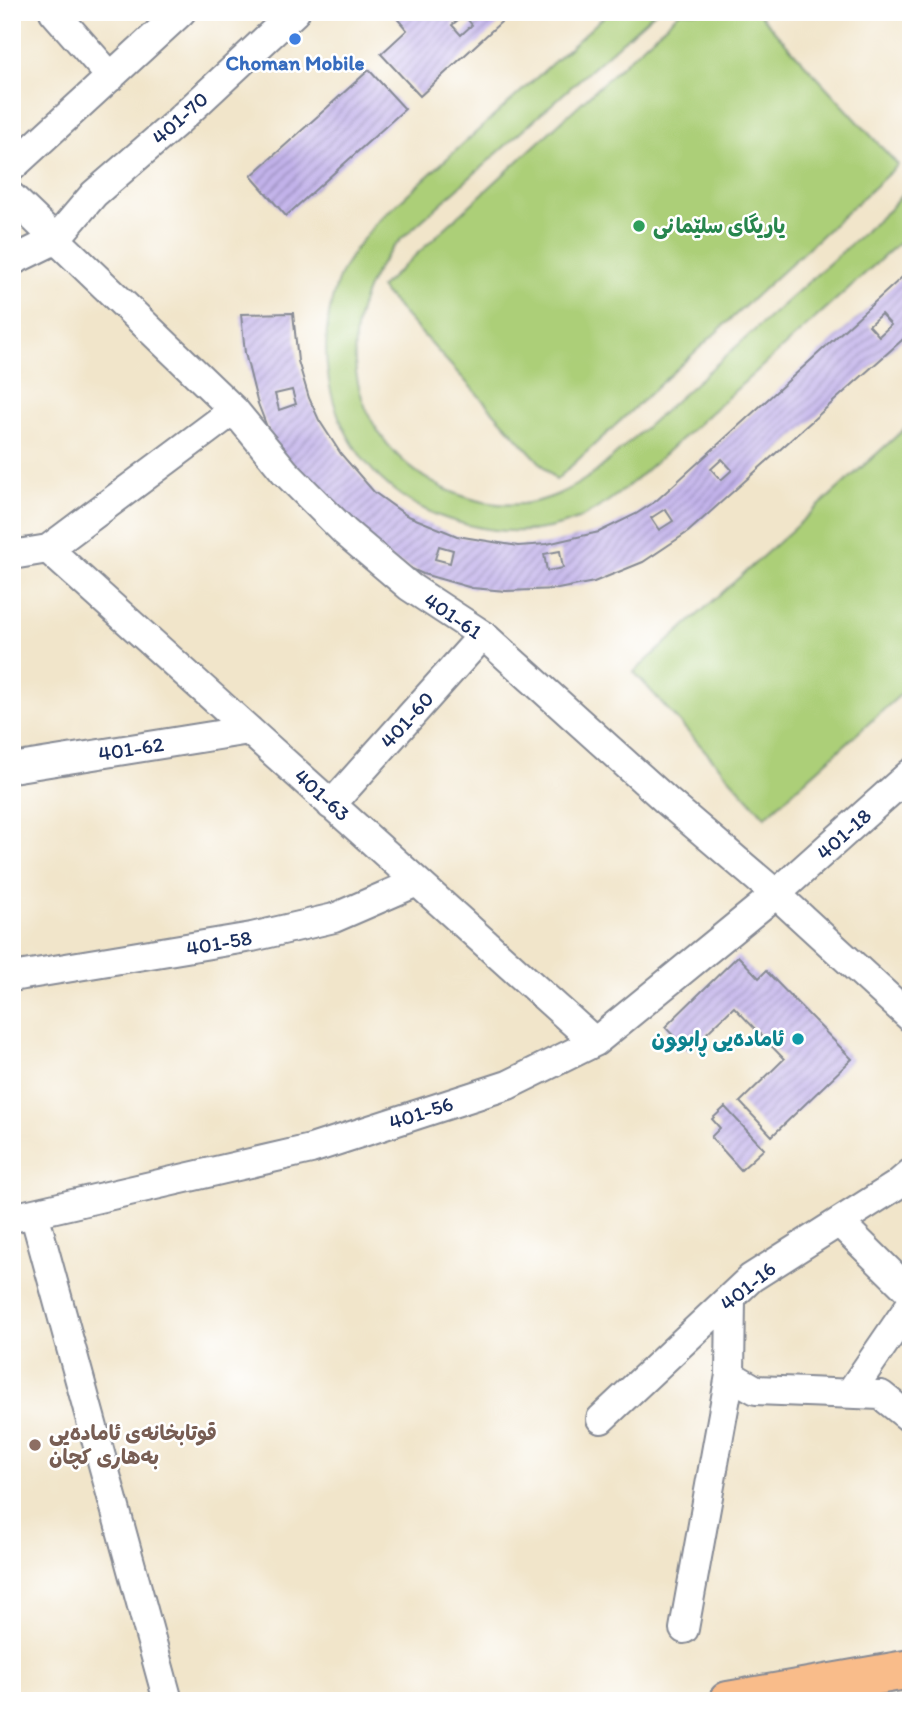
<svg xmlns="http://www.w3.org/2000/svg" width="923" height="1713" font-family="Itim,'Playpen Sans Arabic',sans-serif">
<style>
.pitch{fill:#accf78;stroke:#647f6b;stroke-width:2}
.building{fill:url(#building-hatch);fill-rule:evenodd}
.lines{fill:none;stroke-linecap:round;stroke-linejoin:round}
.street-casing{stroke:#868a94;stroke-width:32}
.primary-casing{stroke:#868a94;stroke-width:42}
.street{stroke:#fff;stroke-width:28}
.primary{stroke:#f9bc8a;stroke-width:38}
.shop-dot{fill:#3f7fe0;stroke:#fff;stroke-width:2.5}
.leisure-dot{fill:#2e9e5b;stroke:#fff;stroke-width:2.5}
.culture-dot{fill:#0f9aa8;stroke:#fff;stroke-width:2.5}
.education-dot{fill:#8d6e63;stroke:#fff;stroke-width:2.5}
.labels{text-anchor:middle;stroke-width:5;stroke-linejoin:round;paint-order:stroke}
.shop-label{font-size:21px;font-weight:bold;fill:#366cbe;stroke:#fff}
.street-label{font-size:21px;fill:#1b2f5e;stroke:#fff}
.leisure-label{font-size:21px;font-weight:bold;fill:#27864d;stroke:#fff;text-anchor:start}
.culture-label{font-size:21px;font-weight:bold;fill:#0d838f;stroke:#fff;text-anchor:end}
.education-label{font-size:21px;font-weight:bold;fill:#785e54;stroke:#fff;text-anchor:start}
</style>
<defs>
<pattern id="building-hatch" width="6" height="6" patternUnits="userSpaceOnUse" patternTransform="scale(1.75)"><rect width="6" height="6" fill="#c2b2ea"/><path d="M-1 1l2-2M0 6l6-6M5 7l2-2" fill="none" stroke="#9d91c1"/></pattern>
</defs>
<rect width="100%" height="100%" fill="#fff"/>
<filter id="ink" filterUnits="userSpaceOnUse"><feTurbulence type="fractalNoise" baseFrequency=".0143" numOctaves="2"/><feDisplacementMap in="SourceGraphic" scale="14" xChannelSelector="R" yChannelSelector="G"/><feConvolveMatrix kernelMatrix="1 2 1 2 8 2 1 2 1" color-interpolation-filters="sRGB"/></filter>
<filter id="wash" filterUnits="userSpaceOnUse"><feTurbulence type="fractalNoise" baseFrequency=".00686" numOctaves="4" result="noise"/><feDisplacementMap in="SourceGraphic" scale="28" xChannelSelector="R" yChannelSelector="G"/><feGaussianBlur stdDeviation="1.57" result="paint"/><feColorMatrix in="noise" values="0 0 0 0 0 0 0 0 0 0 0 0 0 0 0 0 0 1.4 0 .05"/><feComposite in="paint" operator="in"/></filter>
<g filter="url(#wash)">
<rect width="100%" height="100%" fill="#f1e5ca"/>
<path class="pitch" d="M 609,12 L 655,12 L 400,240 C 326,318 344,438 441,487 C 470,501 502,509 534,502 C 558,497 577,485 596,472 L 890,209 L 911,184 L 911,232 L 639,477 C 620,493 600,509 578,519 C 543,534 504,534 468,525 C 357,499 301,391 337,283 C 345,260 363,239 378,221 Z
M 680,12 L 757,12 L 898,165 L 556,480 L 380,288 Z
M 911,423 L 911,685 L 765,817 L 634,672 Z"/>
<g id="blocks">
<path class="building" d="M 397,12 L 512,12 L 420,96 L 381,54 L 407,30 L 394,15 ZM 464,15 L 472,25 L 461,35 L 452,25 Z
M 369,70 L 405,109 L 286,216 L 251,176 Z
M 911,269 L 911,332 L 688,532 L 643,562 L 594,582 L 558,589 L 506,591 L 472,588 L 423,574 L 382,555 L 274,445 L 257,401 L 245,353 L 241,314 L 293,313 L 298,361 L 309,398 L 319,420 L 341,454 L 374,492 L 406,515 L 457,536 L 518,546 L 547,544 L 599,532 L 636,514 L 656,501 ZM 881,314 L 891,325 L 879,336 L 869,325 ZM 292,390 L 296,404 L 279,410 L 275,394 ZM 722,459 L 732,470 L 721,480 L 711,469 ZM 665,509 L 673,521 L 659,530 L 651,518 ZM 439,546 L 453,550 L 450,563 L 435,559 ZM 560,551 L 563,568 L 547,571 L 544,554 Z
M 738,956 L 759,978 L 766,971 L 852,1059 L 772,1136 L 740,1102 L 784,1059 L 734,1007 L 688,1051 L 665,1027 Z
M 725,1107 L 764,1149 L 741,1170 L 711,1137 L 720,1128 L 712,1119 Z"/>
</g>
</g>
<g filter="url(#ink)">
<use href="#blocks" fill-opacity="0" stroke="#868a94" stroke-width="2"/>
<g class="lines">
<g class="street-casing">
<path id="street" d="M 54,12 L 111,77
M 12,167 L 181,12
M 12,197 L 234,410 L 285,472 L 345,532 L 410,587 L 483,635 L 668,802 L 776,894 L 911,1018
M 12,261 L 55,240 L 94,194 L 176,123 L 295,12
M 48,549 L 595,1042
M 12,555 L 48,549 L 234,410
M 12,768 L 249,730
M 331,805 L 483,635
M 12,977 L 252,937 L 334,918 L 417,882
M 34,1213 L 168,1701
M 12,1218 L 311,1149 L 508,1085 L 595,1042 L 776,894 L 911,773
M 839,1222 L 911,1293
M 731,1298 L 730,1375 L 756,1390 L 881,1395 L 911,1419
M 850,1393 L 911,1304
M 601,1419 L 751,1278 L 897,1185 L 911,1173
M 684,1629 L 730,1375"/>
</g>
<g class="primary-casing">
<path id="primary" d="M 728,1701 L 911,1669"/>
</g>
<use href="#street" class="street"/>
<use href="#primary" class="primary"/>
</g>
</g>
<circle class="shop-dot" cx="295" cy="39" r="7"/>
<circle class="leisure-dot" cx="639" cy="226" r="7"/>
<circle class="culture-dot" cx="798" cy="1039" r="7"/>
<circle class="education-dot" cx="35" cy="1445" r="7"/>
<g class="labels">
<g class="shop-label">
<text x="295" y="70">Choman Mobile</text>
</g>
<g class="street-label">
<text transform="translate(180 118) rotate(-42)" y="7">401-70</text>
<text transform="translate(453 616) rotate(34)" y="7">401-61</text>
<text transform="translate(407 720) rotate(-48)" y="7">401-60</text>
<text transform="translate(131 749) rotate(-9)" y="7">401-62</text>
<text transform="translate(322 795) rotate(42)" y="7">401-63</text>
<text transform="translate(844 834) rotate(-42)" y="7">401-18</text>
<text transform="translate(219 943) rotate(-10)" y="7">401-58</text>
<text transform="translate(421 1113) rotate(-18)" y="7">401-56</text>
<text transform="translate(748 1286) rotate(-39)" y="7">401-16</text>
</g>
<g class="leisure-label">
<text x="653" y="233">یاریگای سلێمانی</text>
</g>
<g class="culture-label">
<text x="784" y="1046">ئامادەیی ڕابوون</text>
</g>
<g class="education-label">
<text x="49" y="1440">قوتابخانەی ئامادەیی<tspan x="49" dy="24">بەهاری کچان</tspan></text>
</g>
</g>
<rect width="923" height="1713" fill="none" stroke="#fff" stroke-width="42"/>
</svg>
